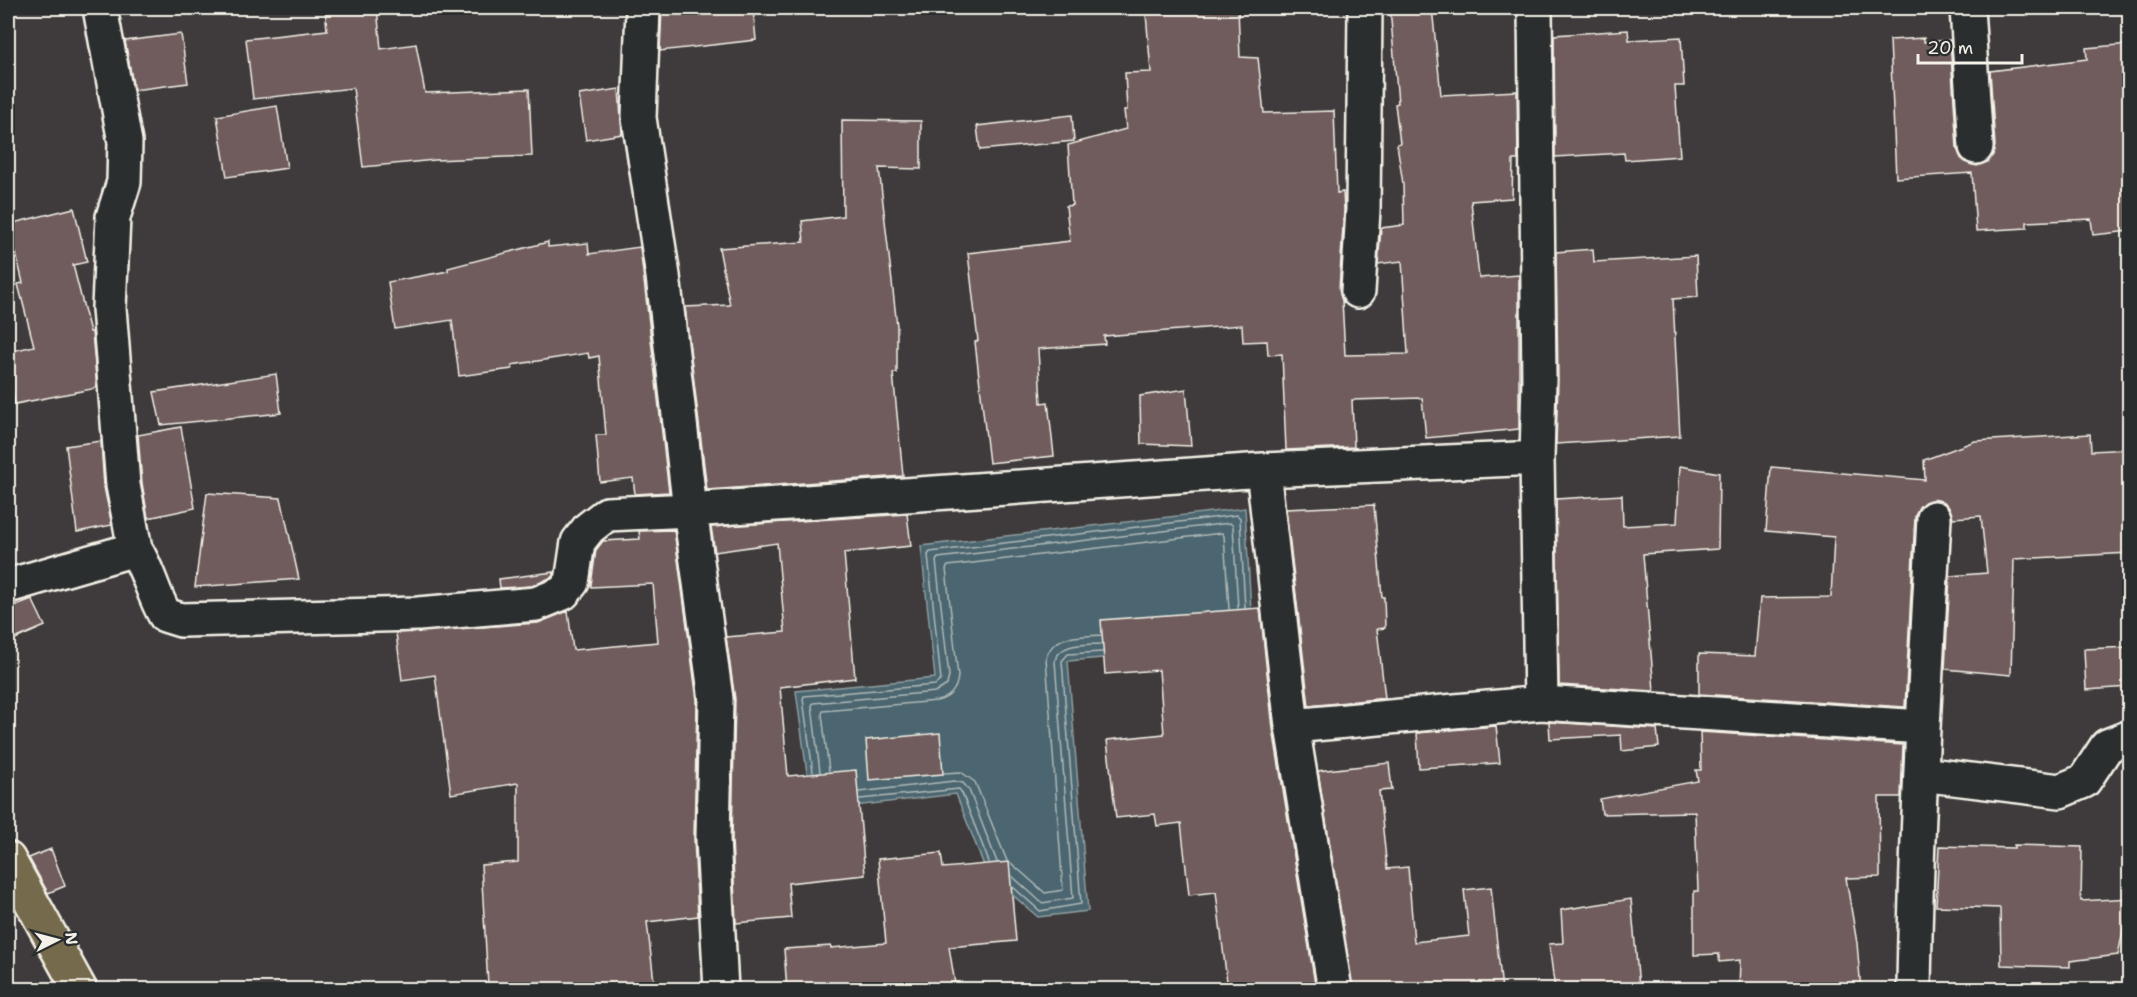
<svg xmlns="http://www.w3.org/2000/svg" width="2137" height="997" font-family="'Shantell Sans',sans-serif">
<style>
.water{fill:#4b6670;stroke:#8f9ea0;stroke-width:1.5}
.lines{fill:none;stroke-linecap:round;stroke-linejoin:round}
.shore{stroke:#b0b9b8;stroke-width:1.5}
.building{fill:#6f5c5b;stroke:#f4f1e8;stroke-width:1.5}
.street-casing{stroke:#f4f1e8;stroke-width:38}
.primary-casing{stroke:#f4f1e8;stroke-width:38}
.street{stroke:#2a2d2e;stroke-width:33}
.primary{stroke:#746b4b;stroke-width:33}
</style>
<rect width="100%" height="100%" fill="#3f3b3c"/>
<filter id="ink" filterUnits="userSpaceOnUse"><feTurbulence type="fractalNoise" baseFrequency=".0167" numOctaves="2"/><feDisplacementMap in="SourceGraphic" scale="12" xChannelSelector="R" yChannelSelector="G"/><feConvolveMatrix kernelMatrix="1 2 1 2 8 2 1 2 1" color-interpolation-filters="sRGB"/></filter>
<g filter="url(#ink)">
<path class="water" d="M 1245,508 L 1253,645 L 1068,661 L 1088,911 L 1038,917 L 987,873 L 956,794 L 812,811 L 796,691 L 935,678 L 921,546 Z"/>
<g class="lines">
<path class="shore" d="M 829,771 L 822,714 L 823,711 L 937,701 C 950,698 957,689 958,676 L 946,569 L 948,566 L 1222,533 L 1224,536 L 1229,609
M 813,772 L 803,699 L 804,696 L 935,685 L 941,680 L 928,555 L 930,552 L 1237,515 L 1240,518 L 1245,608
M 820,772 L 812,706 L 813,703 L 936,692 L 947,685 L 949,676 L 936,561 L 938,558 L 1230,523 L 1233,526 L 1238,608
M 944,773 L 961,772 L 975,782 L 1007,861
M 859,792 L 954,781 L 963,783 L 969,790 L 997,862
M 860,799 L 959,789 L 962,793 L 989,862
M 1011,863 L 1045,893 L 1063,890 L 1046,658 C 1053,633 1080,637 1101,635
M 1012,876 L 1042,903 L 1073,898 L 1055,661 C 1060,642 1085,645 1101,644
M 1013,887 L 1040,911 L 1081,904 L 1062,661 L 1068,654 L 1102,652"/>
</g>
<path class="building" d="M 325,8 L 377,8 L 381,49 L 416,44 L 425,93 L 529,89 L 532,156 L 435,160 L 363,167 L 353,88 L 253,99 L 246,39 L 327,30 Z
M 662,8 L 753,8 L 756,40 L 660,51 Z
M 1390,8 L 1432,8 L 1441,95 L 1517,91 L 1518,160 L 1513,160 L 1512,198 L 1471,201 L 1479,278 L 1519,275 L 1519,429 L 1426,438 L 1422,398 L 1352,400 L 1354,447 L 1286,450 L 1282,354 L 1268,355 L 1267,341 L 1243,342 L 1242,325 L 1104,336 L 1105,344 L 1038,349 L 1041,403 L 1048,402 L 1054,456 L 989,463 L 975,342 L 978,341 L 968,253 L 1070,241 L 1066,206 L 1072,205 L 1068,145 L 1126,129 L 1124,110 L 1127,110 L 1125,73 L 1151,72 L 1146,14 L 1238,9 L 1240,57 L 1258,58 L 1264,113 L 1334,111 L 1337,193 L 1343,192 L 1344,210 L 1339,290 L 1342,300 L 1345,355 L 1408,354 L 1402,261 L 1378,264 L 1381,228 L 1404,225 L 1403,184 L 1397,144 L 1400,143 L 1395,104 L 1398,103 Z
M 1628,30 L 1629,40 L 1681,37 L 1684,86 L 1675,86 L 1680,156 L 1625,160 L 1624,153 L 1555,157 L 1554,35 Z
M 181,34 L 188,83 L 134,90 L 125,41 Z
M 1924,38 L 1924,42 L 1950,40 L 1957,148 L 1961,158 L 1967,163 L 1977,166 L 1987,162 L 1993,155 L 1995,146 L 1990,71 L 2087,59 L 2086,48 L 2130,44 L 2130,231 L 2093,235 L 2091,219 L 2027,222 L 2027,228 L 1976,231 L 1972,173 L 1896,178 L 1890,40 Z
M 619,89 L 622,134 L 586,140 L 579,95 Z
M 277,106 L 287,168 L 227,177 L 217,116 Z
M 1072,115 L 1074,141 L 980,150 L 977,126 Z
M 842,120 L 921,121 L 921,169 L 879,168 L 897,326 L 897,373 L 893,373 L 903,476 L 707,490 L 685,307 L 730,305 L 719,248 L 804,242 L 802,221 L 843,216 Z
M 74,208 L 87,262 L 73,265 L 90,332 L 92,332 L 97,388 L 15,404 L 8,364 L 8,352 L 34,346 L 18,284 L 23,283 L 9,224 Z
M 548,242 L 548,247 L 588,243 L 589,254 L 640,247 L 669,492 L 635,494 L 633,478 L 600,482 L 596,435 L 606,435 L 599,356 L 589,358 L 588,353 L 512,365 L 512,369 L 459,376 L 452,320 L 395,329 L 388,282 L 448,271 L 448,268 Z
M 1593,249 L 1594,262 L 1696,256 L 1698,297 L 1673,299 L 1680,436 L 1556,444 L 1558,380 L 1556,252 Z
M 276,374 L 281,413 L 161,425 L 154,392 Z
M 1186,389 L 1191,446 L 1141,444 L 1140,396 Z
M 181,427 L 195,508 L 148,518 L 142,483 L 138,435 Z
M 2090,434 L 2091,451 L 2130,449 L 2130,553 L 2014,559 L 2011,675 L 1945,669 L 1950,576 L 1987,573 L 1981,516 L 1953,518 L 1950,509 L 1945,503 L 1934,499 L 1925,502 L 1919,507 L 1915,517 L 1905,707 L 1699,694 L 1699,654 L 1755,656 L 1760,598 L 1831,597 L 1834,537 L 1766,531 L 1771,467 L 1925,480 L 1924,460 L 1975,441 Z
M 101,441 L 104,487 L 112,525 L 77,532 L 66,446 Z
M 1680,466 L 1719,473 L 1718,549 L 1643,554 L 1654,691 L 1559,685 L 1556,499 L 1622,495 L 1623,526 L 1677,523 Z
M 207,493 L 281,498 L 299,579 L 195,587 Z
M 1374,505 L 1382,597 L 1384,597 L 1385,628 L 1377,629 L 1385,698 L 1309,706 L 1286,509 Z
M 907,514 L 911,546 L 844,553 L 855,678 L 780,687 L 788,776 L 856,770 L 865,875 L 788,883 L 791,918 L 736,923 L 732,839 L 735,699 L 726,637 L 785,632 L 777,543 L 715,552 L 711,527 Z
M 674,530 L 697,700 L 694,839 L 698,916 L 647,922 L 655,990 L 543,990 L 543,982 L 488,985 L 481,865 L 518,862 L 518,783 L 451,794 L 435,675 L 402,680 L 396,633 L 538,623 L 568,611 L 573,650 L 658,642 L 653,584 L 591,587 L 591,585 L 596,550 L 603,541 L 640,539 L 639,531 Z
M 554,572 L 552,577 L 532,586 L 500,588 L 499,579 Z
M 32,599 L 45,626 L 8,642 L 8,608 Z
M 1260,608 L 1273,729 L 1316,990 L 1228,990 L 1216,892 L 1189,895 L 1181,823 L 1157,826 L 1155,814 L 1116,818 L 1107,740 L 1164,734 L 1159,670 L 1105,674 L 1101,620 Z
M 2130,647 L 2130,687 L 2086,690 L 2084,649 Z
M 1549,722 L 1657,729 L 1659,747 L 1622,751 L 1621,735 L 1550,739 Z
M 1496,726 L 1500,763 L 1419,768 L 1417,733 Z
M 1700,732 L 1903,745 L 1901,797 L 1879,797 L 1880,877 L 1846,878 L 1857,943 L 1861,990 L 1739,990 L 1740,960 L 1719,962 L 1719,954 L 1694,955 L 1694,891 L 1698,891 L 1695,812 L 1602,814 L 1600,799 L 1698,781 L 1696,770 L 1701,770 Z
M 940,733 L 943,774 L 869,780 L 866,740 Z
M 1389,763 L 1392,790 L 1379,791 L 1387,869 L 1408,867 L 1414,942 L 1469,936 L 1464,890 L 1491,887 L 1502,990 L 1353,990 L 1318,771 Z
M 2014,845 L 2082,847 L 2081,901 L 2130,898 L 2118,955 L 2070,961 L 2070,967 L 2001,965 L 2000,908 L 1936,906 L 1939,846 L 2014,848 Z
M 51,849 L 65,886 L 48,893 L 29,858 Z
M 941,853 L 943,868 L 1009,862 L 1016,941 L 949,947 L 956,990 L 787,990 L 784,949 L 831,946 L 831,948 L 886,943 L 878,859 Z
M 1631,899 L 1639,987 L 1623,990 L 1555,990 L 1549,944 L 1563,943 L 1561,910 Z"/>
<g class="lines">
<g class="street-casing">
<path id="street" d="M 100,8 L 125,142 L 124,182 L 113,217 L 109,308 L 123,485 L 135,549
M 643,8 L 639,118 L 663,276 L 690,510 L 716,699 L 713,839 L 721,990
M 1535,8 L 1539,380 L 1537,458 L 1541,703
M 1967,8 L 1976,147
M 1358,291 L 1363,210 L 1365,8
M 1263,470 L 1292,726 L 1335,990
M 8,586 L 135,549 C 149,571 152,592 165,615 L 181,620 L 418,614 L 536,604 L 563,593 L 572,582 L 578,542 L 589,528 L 607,514 L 690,510 L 1263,470 L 1537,458
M 1292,726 L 1541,703 L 1923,727
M 1921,774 L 2060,791 L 2084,781 L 2107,746 L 2130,737
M 1914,990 C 1916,832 1926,675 1934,518"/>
</g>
<g class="primary-casing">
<path id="primary" d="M 8,859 L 80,990"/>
</g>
<use href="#street" class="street"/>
<use href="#primary" class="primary"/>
</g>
</g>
<rect width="2137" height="997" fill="none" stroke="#2a2d2e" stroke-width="30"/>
<rect x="15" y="15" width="2107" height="967" fill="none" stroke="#f4f1e8" stroke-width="2" filter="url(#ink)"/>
<g transform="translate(57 940) rotate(84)" stroke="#2a2d2e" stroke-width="4.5" paint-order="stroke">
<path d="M0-4.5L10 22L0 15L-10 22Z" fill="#f4f1e8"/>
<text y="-9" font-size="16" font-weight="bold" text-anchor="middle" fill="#f4f1e8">N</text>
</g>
<path d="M1918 54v9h104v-9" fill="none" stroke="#f4f1e8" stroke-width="3"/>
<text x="1927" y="54" font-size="18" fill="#f4f1e8" stroke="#2a2d2e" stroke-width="4.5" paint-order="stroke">20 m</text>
</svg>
